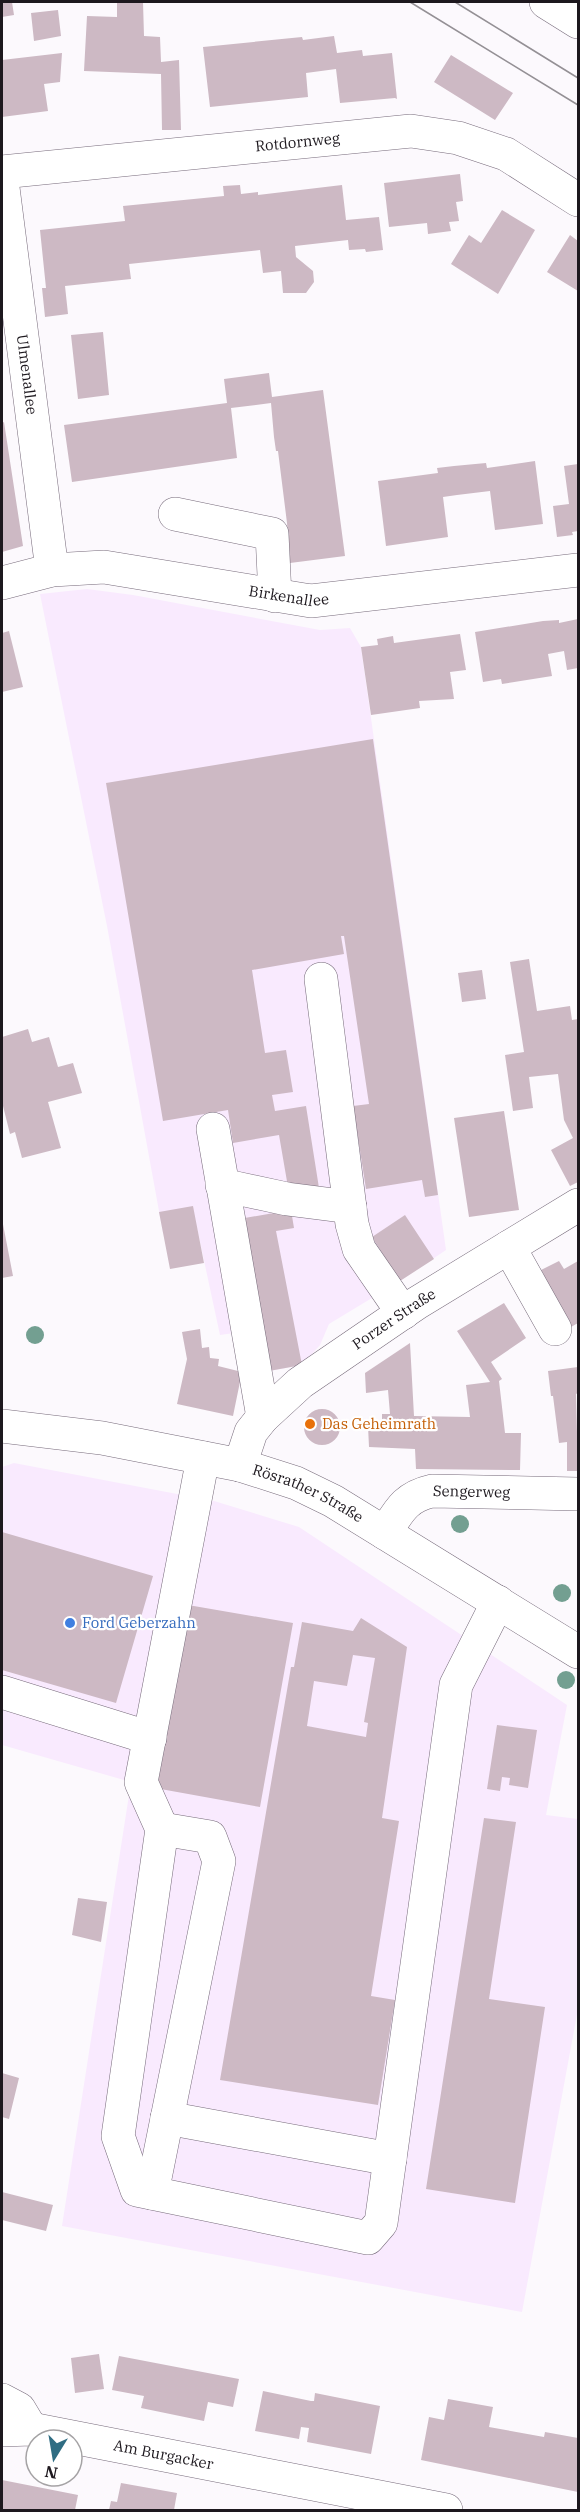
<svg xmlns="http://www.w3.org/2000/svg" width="580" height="2512" font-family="'IBM Plex Serif',serif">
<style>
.built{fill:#f9eafe}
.building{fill:#cdb9c4;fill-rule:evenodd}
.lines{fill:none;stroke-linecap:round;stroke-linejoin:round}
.minor-casing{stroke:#776b7b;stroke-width:34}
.major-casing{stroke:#776b7b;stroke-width:34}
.minor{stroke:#fff;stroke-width:33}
.major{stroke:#fff;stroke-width:33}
.tram{stroke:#949095;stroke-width:1.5}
.tree{fill:#739f91}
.food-dot{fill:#e8710a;stroke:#fff;stroke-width:2}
.shop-dot{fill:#3f7fe0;stroke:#fff;stroke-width:2}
.labels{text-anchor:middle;stroke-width:4.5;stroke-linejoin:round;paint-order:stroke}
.street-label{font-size:15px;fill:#1d181e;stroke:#fff}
.food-label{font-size:15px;fill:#c56008;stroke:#fff;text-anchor:start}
.shop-label{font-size:15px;fill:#366cbe;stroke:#fff;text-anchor:start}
</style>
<rect width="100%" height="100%" fill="#fcf9fd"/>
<path class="built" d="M 87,589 L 133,595 L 320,630 L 350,628 L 361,647 L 446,1250 L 400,1281 L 329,1324 L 320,1345 L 302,1365 L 269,1371 L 234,1333 L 220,1335 L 197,1228 L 163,1233 L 107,926 L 40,594 Z
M 14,1463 L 214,1501 L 299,1527 L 567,1705 L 546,1815 L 578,1819 L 578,2009 L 522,2312 L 62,2226 L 131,1782 L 2,1745 L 2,1467 Z"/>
<path class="building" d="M 2,2 L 12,2 L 14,15 L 2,17 Z
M 117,2 L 143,2 L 144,36 L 160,37 L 161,62 L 179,60 L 181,130 L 162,130 L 161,74 L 84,71 L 87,16 L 117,17 Z
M 58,10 L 61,36 L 34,41 L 31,13 Z
M 334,36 L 337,53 L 362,50 L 363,56 L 392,53 L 397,99 L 395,98 L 340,103 L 336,69 L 306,73 L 308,97 L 210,107 L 203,47 L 302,37 L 303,40 Z
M 62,53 L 60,82 L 44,84 L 48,111 L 2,117 L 2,60 Z
M 451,55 L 513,93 L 495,120 L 434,82 Z
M 460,174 L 463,201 L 456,202 L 459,221 L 449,222 L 451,231 L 428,234 L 427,223 L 389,227 L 384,183 Z
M 240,185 L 241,194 L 258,192 L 258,195 L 342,185 L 346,220 L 379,217 L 383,250 L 366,252 L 365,249 L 349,250 L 348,240 L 295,246 L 296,257 L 313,271 L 314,282 L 306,293 L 283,293 L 281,271 L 263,273 L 260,250 L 129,264 L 131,279 L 65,286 L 68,314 L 45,317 L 42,288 L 46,288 L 40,230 L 125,221 L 123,206 L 224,196 L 223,186 Z
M 502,210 L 535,230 L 498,294 L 451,264 L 469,235 L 481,243 Z
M 570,235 L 578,241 L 578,291 L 547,272 Z
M 103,332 L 109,395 L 78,399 L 71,335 Z
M 269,373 L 272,397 L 323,390 L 345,556 L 290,563 L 287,523 L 278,451 L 276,451 L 274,437 L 271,403 L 231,408 L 237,458 L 72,482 L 64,425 L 227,403 L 224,379 Z
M 4,422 L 23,546 L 2,552 L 2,423 Z
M 535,461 L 543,524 L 495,530 L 490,491 L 457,495 L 443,497 L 448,537 L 386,546 L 378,481 L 438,473 L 437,468 L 454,466 L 486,463 L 487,468 Z
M 578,464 L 578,531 L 572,532 L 573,535 L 557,537 L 553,506 L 569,504 L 564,466 Z
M 578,619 L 578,668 L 567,670 L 564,651 L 548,654 L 552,676 L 502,684 L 501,679 L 483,682 L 475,632 L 543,621 L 559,620 L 559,623 Z
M 9,631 L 23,687 L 2,692 L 2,633 Z
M 460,634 L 466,670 L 450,672 L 454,699 L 419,701 L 420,708 L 371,715 L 361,647 L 378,645 L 377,639 L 393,636 L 394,643 Z
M 373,739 L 438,1195 L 425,1197 L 422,1180 L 366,1189 L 353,1106 L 369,1104 L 344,936 L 341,936 L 344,954 L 252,970 L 265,1053 L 286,1050 L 293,1092 L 272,1095 L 275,1111 L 306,1106 L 319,1188 L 289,1193 L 279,1135 L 233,1143 L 228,1110 L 163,1121 L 106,783 Z
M 529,959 L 537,1011 L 570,1006 L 572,1020 L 578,1019 L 578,1182 L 570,1186 L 551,1150 L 573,1138 L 564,1120 L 558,1074 L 529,1077 L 533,1108 L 513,1111 L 505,1055 L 524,1052 L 510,962 Z
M 482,970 L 486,999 L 462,1002 L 458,973 Z
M 28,1029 L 32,1042 L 49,1037 L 58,1067 L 73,1063 L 82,1093 L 48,1102 L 61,1148 L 22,1158 L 15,1132 L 10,1134 L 2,1102 L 2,1037 Z
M 504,1111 L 519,1210 L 469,1217 L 454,1118 Z
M 193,1206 L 204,1263 L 170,1269 L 159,1212 Z
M 291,1210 L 294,1228 L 276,1231 L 302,1365 L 269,1371 L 239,1219 Z
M 405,1215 L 434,1259 L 400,1281 L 372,1237 Z
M 2,1219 L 13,1276 L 2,1278 Z
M 559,1261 L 564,1269 L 578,1261 L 578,1323 L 564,1331 L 535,1279 L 544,1275 L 541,1270 Z
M 504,1303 L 526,1338 L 491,1362 L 502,1379 L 499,1381 L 505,1433 L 521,1433 L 520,1470 L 416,1469 L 415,1449 L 369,1447 L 368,1426 L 382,1426 L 382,1414 L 390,1414 L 388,1390 L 366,1393 L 365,1373 L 410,1343 L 414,1416 L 470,1417 L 466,1385 L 490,1382 L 457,1331 Z
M 200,1329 L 202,1348 L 209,1347 L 210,1358 L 219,1359 L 218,1366 L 242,1372 L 233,1416 L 177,1404 L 187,1359 L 182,1332 Z
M 578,1367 L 578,1393 L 576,1394 L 578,1471 L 567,1471 L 567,1442 L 559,1443 L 553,1396 L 551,1396 L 548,1371 Z
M304 1427a18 18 0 1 1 36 0a18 18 0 1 1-36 0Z
M 2,1532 L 153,1576 L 116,1703 L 2,1670 Z
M 188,1605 L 293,1623 L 260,1807 L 155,1788 Z
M 361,1618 L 407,1647 L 382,1818 L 399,1821 L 371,1996 L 395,2000 L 378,2105 L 220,2080 L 291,1667 L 294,1667 L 302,1622 L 353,1631 ZM 353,1655 L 375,1658 L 364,1722 L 368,1723 L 366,1737 L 307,1726 L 314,1681 L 347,1686 Z
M 497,1725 L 537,1730 L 528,1788 L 509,1785 L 510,1778 L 502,1777 L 500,1791 L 487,1789 Z
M 484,1818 L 516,1822 L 489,1999 L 545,2007 L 515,2203 L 426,2189 Z
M 78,1898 L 107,1902 L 101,1942 L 72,1935 Z
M 2,2073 L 19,2078 L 9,2119 L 2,2117 Z
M 2,2192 L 53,2205 L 46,2231 L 2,2220 Z
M 99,2354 L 104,2389 L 75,2393 L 71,2358 Z
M 119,2356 L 239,2379 L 233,2407 L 208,2402 L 204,2421 L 141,2408 L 144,2396 L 112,2390 Z
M 263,2391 L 311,2401 L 314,2401 L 315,2393 L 380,2406 L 371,2454 L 307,2442 L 309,2428 L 301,2427 L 299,2439 L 255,2431 Z
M 448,2399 L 493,2407 L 489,2427 L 544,2437 L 545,2432 L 578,2438 L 578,2492 L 421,2460 L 429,2417 L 444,2420 Z
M 2,2480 L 78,2495 L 75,2510 L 2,2510 Z
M 121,2483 L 177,2493 L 174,2510 L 109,2510 L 111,2501 L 117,2502 Z"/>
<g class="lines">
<g class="minor-casing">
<g id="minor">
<path d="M 546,2 L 578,22"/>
<path id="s1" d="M 2,172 L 411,131 L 458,138 L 506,154 L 578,200"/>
<path id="s2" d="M 2,180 L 52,570"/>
<path d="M 175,514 L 272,534 L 275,596"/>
<path id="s3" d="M 2,583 L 52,570 L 104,567 L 311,601 L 578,570"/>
<path d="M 321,979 L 352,1224 L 359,1249 L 403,1313"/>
<path d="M 213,1129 L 263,1417"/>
<path d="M 222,1185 L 287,1199 L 350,1207"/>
<path d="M 509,1247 L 555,1329"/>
<path d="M 203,1458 L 141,1782 L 162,1829 L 118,2136 L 137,2190 L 368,2238 L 381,2223 L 456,1685 L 498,1602"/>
<path id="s4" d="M 240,1465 L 251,1432 L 263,1417 L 300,1383 L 417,1303 L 578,1205"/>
<path id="s5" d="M 385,1533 C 399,1511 405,1497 432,1491 L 578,1494"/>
<path d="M 2,1692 L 150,1738"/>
<path d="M 167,2118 L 390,2159"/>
<path d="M 152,2193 L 219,1861 L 210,1837 L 162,1829"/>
<path d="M 2,2400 L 19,2409 L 31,2429"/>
<path id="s6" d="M 2,2430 L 31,2429 L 446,2510"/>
</g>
</g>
<g class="major-casing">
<g id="major">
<path id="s7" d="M 2,1426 L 102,1438 L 240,1465 L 296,1483 L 333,1501 L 578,1652"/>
</g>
</g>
<use href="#minor" class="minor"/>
<use href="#major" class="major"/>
<path class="tram" d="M 410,2 L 578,105
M 455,2 L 578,78"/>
</g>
<g class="tree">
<circle cx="35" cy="1335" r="9"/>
<circle cx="460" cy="1524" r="9"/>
<circle cx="562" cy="1593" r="9"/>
<circle cx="566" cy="1680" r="9"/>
</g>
<circle class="food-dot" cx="310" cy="1424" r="6"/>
<circle class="shop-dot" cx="70" cy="1623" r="6"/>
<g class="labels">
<g class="street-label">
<text dy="5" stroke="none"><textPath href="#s1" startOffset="297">Rotdornweg</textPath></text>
<text dy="5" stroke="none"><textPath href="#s2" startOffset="196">Ulmenallee</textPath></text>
<text dy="5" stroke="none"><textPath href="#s3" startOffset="291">Birkenallee</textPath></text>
<text dy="5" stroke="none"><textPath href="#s4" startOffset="218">Porzer Straße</textPath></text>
<text dy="5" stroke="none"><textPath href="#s5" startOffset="105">Sengerweg</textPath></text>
<text dy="5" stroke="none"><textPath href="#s7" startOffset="315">Rösrather Straße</textPath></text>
<text dy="5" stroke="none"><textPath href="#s6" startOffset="164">Am Burgacker</textPath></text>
</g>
<g class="food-label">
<text x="322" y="1429">Das Geheimrath</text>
</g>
<g class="shop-label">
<text x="82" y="1628">Ford Geberzahn</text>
</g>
</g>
<rect width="580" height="2512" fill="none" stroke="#1d181e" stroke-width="6"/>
<g transform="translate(54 2458) rotate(191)"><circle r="28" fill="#ffffff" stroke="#a5a3a5" stroke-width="1.5"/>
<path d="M0-4.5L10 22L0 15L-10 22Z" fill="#2f6d83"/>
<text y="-9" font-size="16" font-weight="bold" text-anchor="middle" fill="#1d181e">N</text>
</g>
</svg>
